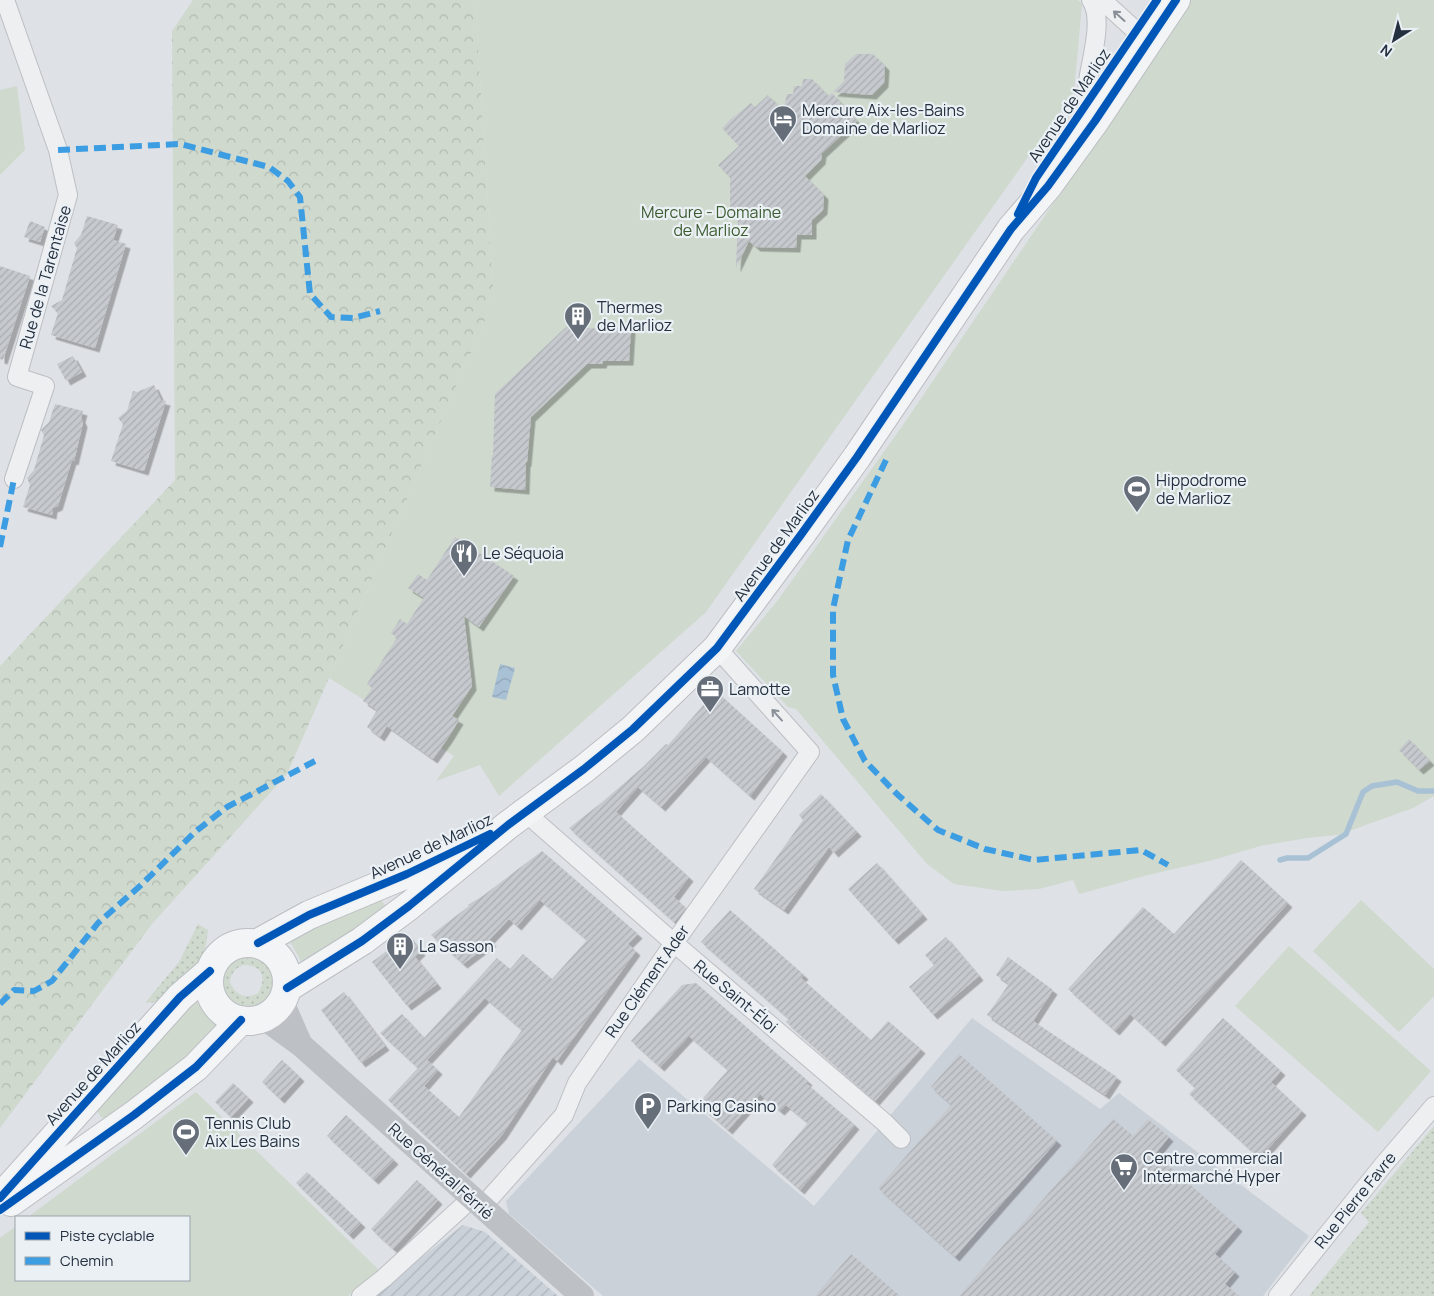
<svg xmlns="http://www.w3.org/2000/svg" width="1434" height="1296" font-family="Manrope,sans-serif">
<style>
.built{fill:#cbd1d9}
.industrial{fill:url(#industrial-furrows)}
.grass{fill:url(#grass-dots);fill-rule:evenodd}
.forest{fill:url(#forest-crowns)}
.green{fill:#cfd9ce}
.water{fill:url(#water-waves)}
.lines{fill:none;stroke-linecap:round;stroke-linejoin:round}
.stream{stroke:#a9c1d4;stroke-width:5.5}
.building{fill:url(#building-hatch);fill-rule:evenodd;filter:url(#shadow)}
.minor-casing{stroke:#bcbfc3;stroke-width:20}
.primary-casing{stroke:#bbbec3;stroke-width:30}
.minor{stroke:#eeeff1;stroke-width:18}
.secondary{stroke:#bdc0c5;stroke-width:24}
.primary{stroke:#f3f4f5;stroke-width:28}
.quiet{stroke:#3c9de3;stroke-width:6;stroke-dasharray:12 6;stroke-linecap:butt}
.cycleway-casing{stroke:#ebf0f5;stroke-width:11}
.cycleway{stroke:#0057b8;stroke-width:8}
.oneway{stroke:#899098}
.labels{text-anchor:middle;stroke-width:4.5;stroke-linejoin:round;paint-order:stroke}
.street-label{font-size:16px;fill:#24303f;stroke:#ebf0f5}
.poi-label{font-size:16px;fill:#24303f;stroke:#ebf0f5;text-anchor:start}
.park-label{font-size:16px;fill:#3c5c30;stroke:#ebf0f5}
</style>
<defs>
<pattern id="industrial-furrows" width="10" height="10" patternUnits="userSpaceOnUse" patternTransform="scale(1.25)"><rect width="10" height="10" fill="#cbd1d9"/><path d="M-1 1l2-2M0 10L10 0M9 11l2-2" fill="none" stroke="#aeb4bb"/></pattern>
<pattern id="grass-dots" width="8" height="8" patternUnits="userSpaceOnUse" patternTransform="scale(1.25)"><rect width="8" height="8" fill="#cfd9ce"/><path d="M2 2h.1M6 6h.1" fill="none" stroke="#b2bbb2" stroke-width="1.8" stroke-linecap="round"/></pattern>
<pattern id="forest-crowns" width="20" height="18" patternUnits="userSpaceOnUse" patternTransform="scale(1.25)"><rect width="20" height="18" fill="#cfd9ce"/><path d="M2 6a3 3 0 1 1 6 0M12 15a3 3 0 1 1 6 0" fill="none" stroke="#b2bbb2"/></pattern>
<pattern id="water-waves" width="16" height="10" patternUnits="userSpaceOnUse" patternTransform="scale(1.25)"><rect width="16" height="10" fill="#a9c1d4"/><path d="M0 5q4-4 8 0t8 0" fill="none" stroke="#91a6b7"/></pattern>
<pattern id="building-hatch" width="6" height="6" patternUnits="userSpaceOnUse" patternTransform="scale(1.25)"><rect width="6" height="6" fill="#c6c9cd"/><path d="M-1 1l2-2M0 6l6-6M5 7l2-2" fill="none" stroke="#aaadb1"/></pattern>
<filter id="shadow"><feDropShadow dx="4.5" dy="4.5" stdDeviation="0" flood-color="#0004"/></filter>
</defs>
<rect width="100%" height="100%" fill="#dee1e5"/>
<path class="built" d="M 972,1018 L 1100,1109 L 1119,1093 L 1309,1236 L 1263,1296 L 603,1296 L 509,1214 L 506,1201 L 639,1059 L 814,1206 Z"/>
<path class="industrial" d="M 463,1225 L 485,1232 L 558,1296 L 372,1296 Z"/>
<path class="grass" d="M 198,924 L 208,930 L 205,951 L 197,965 L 157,1002 L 145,1003 L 179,962 Z
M 250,955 C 258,957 269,962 272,970 C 280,987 265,1009 246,1008 C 234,1008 218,993 220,979 C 222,964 236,955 250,955 ZM 244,965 C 263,965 267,979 258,993 C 246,1000 235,995 230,982 C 231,973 236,967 244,965 Z
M 1434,1126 L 1434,1296 L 1309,1296 L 1369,1222 L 1361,1213 Z"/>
<path class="forest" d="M 193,0 L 475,0 L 494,300 L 287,774 L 152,924 L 0,1128 L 0,666 L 175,480 L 172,31 Z"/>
<path class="green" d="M 475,0 L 1078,0 L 1082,4 L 1074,92 L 706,612 L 499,796 L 480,765 L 436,781 L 454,756 L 329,678 L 494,300 Z
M 1191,0 L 1434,0 L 1434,796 L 1413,808 L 1338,835 L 1307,838 L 1260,846 L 1213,860 L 1148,875 L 1079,894 L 1073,880 L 1039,889 L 1003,891 L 954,884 L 927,864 L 796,709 L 788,707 L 736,651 L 778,600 L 903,425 Z
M 17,86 L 25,150 L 0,175 L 0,90 Z
M 380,899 L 385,905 L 386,913 L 305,968 L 288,938 Z
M 1361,900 L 1434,969 L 1434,996 L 1399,1032 L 1313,951 Z
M 1289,946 L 1431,1071 L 1378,1132 L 1235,1006 Z
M 193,996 L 207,1016 L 220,1027 L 112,1123 L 101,1117 L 96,1110 Z
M 196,1092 L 379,1270 L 348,1296 L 0,1296 L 0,1238 L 16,1226 L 16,1280 L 189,1280 L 189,1217 L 28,1217 Z"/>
<path class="water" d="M 500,664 L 515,668 L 506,700 L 492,697 Z"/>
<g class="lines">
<path class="stream" d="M 1280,860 L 1287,858 L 1308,858 L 1346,834 L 1363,792 L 1372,786 L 1397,782 L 1418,791 L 1434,791"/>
</g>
<path class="building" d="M 856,54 L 873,54 L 885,66 L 884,83 L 872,95 L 833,92 L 844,81 L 845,64 Z
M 803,79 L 812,79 L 828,96 L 832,93 L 857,121 L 822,153 L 821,160 L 805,176 L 824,195 L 823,210 L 812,220 L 812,235 L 797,235 L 796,248 L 756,247 L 749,241 L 736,268 L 738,219 L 730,209 L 730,177 L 718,165 L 739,146 L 722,128 L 734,116 L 735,116 L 751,103 L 755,107 L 768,95 L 783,111 L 787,94 L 793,94 L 794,86 L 802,86 Z
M 87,216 L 118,225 L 113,240 L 126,244 L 95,348 L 51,335 L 58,313 L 51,306 L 62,300 L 77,248 L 74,243 L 81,235 Z
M 30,221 L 45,227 L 40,242 L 24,237 Z
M 0,266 L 30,276 L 3,360 L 0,359 Z
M 566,327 L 606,329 L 606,327 L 631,328 L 629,361 L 603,361 L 602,364 L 587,364 L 531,417 L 527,462 L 526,462 L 525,490 L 490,487 L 492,455 L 493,455 L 495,394 Z
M 73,356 L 82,372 L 66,381 L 57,364 Z
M 154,385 L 161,400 L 166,401 L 144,471 L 111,461 L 123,424 L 118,418 L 127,411 L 133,391 L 137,392 Z
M 55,404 L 83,411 L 81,418 L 83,423 L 74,461 L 72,460 L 58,506 L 53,508 L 52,515 L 23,507 L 30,485 L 27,478 L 34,470 L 44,435 L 41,430 L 49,422 Z
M 455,537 L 514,576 L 479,627 L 464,616 L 472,686 L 452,716 L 459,720 L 448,738 L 433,759 L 387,726 L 380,737 L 367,727 L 377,710 L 363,701 L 372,688 L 367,684 L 397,638 L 391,633 L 400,619 L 407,624 L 424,598 L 408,588 L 418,574 L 427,580 Z
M 716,691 L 783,752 L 750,796 L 706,757 L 661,807 L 638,787 L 616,812 L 689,877 L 674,897 L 686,908 L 674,922 L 569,828 L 601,803 L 643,767 L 666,744 L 668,745 Z
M 1409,739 L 1430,761 L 1419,770 L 1399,750 Z
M 821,794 L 857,832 L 834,853 L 829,847 L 784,910 L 754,889 L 803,820 L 799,815 Z
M 542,851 L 638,934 L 628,944 L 636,951 L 557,1061 L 553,1057 L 502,1135 L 466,1174 L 388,1100 L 418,1068 L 380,1033 L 402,1014 L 424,1038 L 497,958 L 510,969 L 523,954 L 552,979 L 587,940 L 540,900 L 517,926 L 509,919 L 489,940 L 492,942 L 463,964 L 431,935 L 469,906 L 468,905 L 484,895 ZM 485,998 L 522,1030 L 459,1117 L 424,1086 L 438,1070 L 427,1060 Z
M 1241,860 L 1288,903 L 1161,1042 L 1130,1014 L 1115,1031 L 1068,989 L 1143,907 L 1174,934 Z
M 877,863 L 923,915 L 894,940 L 848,889 Z
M 730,910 L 804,975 L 801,978 L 871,1040 L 888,1021 L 921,1049 L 875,1101 L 786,1022 L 789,1019 L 701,942 Z
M 408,935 L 421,951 L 415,957 L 437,984 L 407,1006 L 372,962 Z
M 946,937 L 979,976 L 933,1015 L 909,987 L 934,965 L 925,955 Z
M 1008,957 L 1053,990 L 1033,1021 L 1117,1077 L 1105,1095 L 987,1015 L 1009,984 L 996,975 Z
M 696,983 L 808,1081 L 806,1083 L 855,1125 L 800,1190 L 772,1165 L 808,1123 L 786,1105 L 780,1111 L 760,1094 L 728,1130 L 698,1104 L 728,1070 L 689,1036 L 660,1067 L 631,1041 L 682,985 Z
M 344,992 L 385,1046 L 361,1063 L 321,1010 Z
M 1223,1018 L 1281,1071 L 1271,1082 L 1302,1111 L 1265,1152 L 1264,1151 L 1258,1157 L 1189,1094 L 1195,1088 L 1176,1070 Z
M 959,1054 L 1057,1141 L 955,1257 L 878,1188 L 951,1105 L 931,1087 Z
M 282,1060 L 300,1077 L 280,1099 L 262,1082 Z
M 233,1083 L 249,1098 L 231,1117 L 215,1102 Z
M 346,1115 L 394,1160 L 374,1180 L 327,1136 Z
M 1113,1119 L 1133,1136 L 1148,1119 L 1169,1137 L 1155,1154 L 1238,1227 L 1215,1254 L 1235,1272 L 1225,1284 L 1239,1296 L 959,1296 Z
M 307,1172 L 361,1223 L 349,1235 L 296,1183 Z
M 417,1180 L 438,1200 L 393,1249 L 371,1229 Z
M 851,1254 L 900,1296 L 815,1296 Z"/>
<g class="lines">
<g class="minor-casing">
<path id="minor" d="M 5,0 L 58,150 L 68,195 L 17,377 L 45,386 L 14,479
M 1102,0 L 1136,31
M 1086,105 C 1087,97 1087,89 1088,81 C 1091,59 1104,19 1091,0
M 526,813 L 674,943 L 884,1122 L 901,1139
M 482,1207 L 564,1115 L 577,1083 L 674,943 L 810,752 L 717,648
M 361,1296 L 384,1278 L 473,1197
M 1278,1296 L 1384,1164 L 1434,1106"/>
</g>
<g class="primary-casing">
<path id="primary" d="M209 982a39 39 0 1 1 78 0a39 39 0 1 1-78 0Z
M 258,943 L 309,915 L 407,874 L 468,844
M 287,988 L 362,941 L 409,906 L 508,825 L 584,769 L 633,729 L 717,648 L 800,536 L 857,457 L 1011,229 L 1048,186 L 1095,121 L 1176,0
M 0,1198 L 180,997 L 210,971
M 11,1202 L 134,1115 L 196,1067 L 241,1020"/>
</g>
<use href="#minor" class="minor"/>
<path class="secondary" d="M 282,1002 L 300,1043
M 264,1018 L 301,1045 L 582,1296"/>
<use href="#primary" class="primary"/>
<path class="quiet" d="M 58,150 L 180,144 L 269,167 L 288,181 L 300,197 L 310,294 L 331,317 L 353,318 L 380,311
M 886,460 L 848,540 L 833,609 L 833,675 L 843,719 L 865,761 L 898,795 L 938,830 L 985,849 L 1034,860 L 1141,850 L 1168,865
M 0,547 L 14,479
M 0,1004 L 14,990 L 34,991 L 52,981 L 98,923 L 140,886 L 195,832 L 227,807 L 315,761"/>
<g class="cycleway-casing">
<path id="cycleway" d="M 1018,214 L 1036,178 L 1157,0
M 258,943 L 309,915 L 407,874 L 490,834
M 287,988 L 362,941 L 409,906 L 508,825 L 584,769 L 633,729 L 717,648 L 800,536 L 857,457 L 1011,229 L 1048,186 L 1095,121 L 1176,0
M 0,1198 L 180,997 L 210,971
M 0,1210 L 134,1115 L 196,1067 L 241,1020"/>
</g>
<use href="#cycleway" class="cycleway"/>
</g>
<defs><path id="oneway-shaft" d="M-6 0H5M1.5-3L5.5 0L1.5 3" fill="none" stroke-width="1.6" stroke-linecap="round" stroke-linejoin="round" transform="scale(1.25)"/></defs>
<g class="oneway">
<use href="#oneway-shaft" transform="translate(1119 16) rotate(-138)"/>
<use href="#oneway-shaft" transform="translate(777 715) rotate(-132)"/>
</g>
<defs>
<g id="hotel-pin" transform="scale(1.4375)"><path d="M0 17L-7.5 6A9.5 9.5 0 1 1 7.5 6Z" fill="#656e79" stroke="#ebf0f5"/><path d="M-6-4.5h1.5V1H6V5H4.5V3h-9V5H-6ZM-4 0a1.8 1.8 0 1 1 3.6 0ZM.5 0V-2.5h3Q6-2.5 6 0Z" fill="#fff"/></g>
<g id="building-pin" transform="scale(1.4375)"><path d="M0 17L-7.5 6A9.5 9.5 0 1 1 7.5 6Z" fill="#656e79" stroke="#ebf0f5"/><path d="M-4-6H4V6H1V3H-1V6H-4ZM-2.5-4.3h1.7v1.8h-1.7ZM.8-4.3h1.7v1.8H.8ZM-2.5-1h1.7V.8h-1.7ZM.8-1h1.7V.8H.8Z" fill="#fff"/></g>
<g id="stadium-pin" transform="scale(1.4375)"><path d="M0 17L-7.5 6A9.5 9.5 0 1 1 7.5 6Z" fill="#656e79" stroke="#ebf0f5"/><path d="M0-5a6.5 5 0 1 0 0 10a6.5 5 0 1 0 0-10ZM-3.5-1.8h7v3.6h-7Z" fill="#fff"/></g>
<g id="restaurant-pin" transform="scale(1.4375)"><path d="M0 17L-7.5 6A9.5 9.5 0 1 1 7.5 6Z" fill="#656e79" stroke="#ebf0f5"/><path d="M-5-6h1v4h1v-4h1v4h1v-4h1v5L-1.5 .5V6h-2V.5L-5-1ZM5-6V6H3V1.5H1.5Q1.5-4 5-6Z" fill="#fff"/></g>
<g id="office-pin" transform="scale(1.4375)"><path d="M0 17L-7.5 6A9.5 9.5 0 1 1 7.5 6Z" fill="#656e79" stroke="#ebf0f5"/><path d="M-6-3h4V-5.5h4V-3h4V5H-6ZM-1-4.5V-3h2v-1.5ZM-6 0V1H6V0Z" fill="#fff"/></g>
<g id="parking-pin" transform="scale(1.4375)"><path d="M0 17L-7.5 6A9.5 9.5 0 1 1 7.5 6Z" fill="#656e79" stroke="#ebf0f5"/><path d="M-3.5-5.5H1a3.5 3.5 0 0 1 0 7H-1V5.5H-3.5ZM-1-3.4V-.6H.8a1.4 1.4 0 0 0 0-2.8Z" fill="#fff"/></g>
<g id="supermarket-pin" transform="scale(1.4375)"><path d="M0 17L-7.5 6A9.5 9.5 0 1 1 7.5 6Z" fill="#656e79" stroke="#ebf0f5"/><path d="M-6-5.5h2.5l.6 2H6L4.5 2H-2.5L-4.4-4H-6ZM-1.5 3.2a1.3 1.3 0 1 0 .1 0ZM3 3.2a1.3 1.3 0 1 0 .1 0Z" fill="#fff"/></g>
</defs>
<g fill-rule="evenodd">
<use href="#hotel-pin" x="783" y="119"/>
<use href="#building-pin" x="578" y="316"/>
<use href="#stadium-pin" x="1137" y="489"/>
<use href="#restaurant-pin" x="464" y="553"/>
<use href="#office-pin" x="710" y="689"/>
<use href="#building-pin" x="400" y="946"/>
<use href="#parking-pin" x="648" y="1106"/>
<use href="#stadium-pin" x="186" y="1132"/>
<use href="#supermarket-pin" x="1124" y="1167"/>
</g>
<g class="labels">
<g class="street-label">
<text transform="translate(1069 105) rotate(-56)" y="6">Avenue de Marlioz</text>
<text transform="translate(45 277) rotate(-74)" y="6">Rue de la Tarentaise</text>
<text transform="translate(776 545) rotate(-54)" y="6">Avenue de Marlioz</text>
<text transform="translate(431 846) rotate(-25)" y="6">Avenue de Marlioz</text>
<text transform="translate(647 981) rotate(-55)" y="6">Rue Clément Ader</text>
<text transform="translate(736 996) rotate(40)" y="6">Rue Saint-Éloi</text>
<text transform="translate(93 1073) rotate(-48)" y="6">Avenue de Marlioz</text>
<text transform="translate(441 1171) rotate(42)" y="6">Rue Général Férrié</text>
<text transform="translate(1355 1200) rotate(-51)" y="6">Rue Pierre Favre</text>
</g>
<g class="poi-label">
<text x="802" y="116">Mercure Aix-les-Bains<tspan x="802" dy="18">Domaine de Marlioz</tspan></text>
<text x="597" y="313">Thermes<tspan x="597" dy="18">de Marlioz</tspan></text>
<text x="1156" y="486">Hippodrome<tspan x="1156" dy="18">de Marlioz</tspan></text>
<text x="483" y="559">Le Séquoia</text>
<text x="729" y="695">Lamotte</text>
<text x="419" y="952">La Sasson</text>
<text x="667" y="1112">Parking Casino</text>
<text x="205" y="1129">Tennis Club<tspan x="205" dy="18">Aix Les Bains</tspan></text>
<text x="1143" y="1164">Centre commercial<tspan x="1143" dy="18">Intermarché Hyper</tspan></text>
</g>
<g class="park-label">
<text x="711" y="218">Mercure - Domaine<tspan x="711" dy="18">de Marlioz</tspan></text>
</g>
</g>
<rect x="15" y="1216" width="175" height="65" fill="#ebf0f5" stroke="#9ba3ac"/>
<rect x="25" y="1232" width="25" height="8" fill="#0057b8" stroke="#9ba3ac"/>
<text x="60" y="1241" font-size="15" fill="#24303f">Piste cyclable</text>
<rect x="25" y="1257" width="25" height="8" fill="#3c9de3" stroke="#9ba3ac"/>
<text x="60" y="1266" font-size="15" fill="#24303f">Chemin</text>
<g transform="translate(1394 40) rotate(216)" stroke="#ebf0f5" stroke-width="4" paint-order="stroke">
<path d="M0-4L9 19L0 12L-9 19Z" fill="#24303f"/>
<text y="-8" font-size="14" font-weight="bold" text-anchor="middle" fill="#24303f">N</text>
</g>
</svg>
